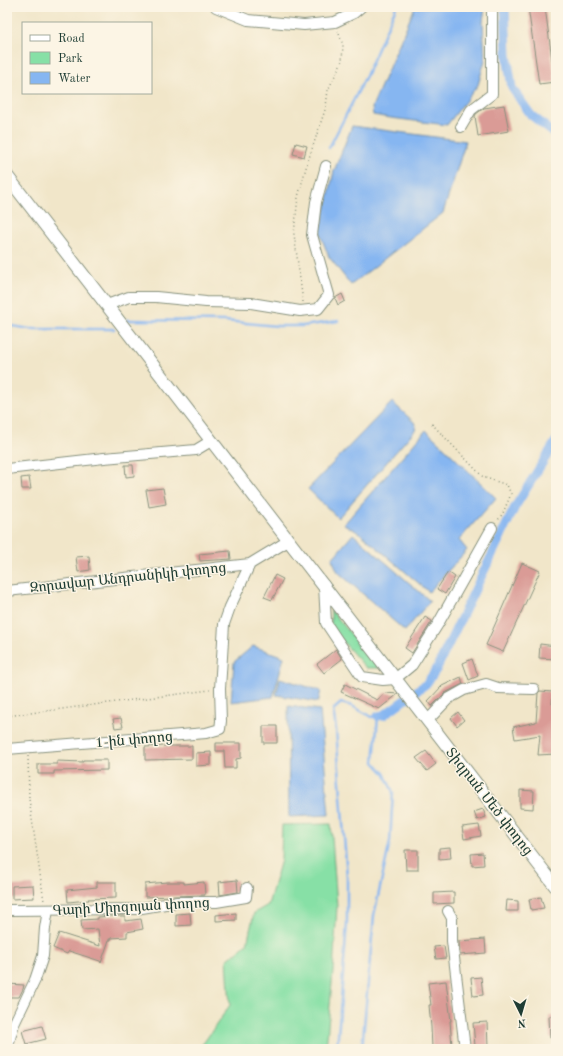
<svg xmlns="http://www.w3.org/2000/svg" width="563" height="1056" font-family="'Old Standard TT','Noto Serif Armenian',serif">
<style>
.green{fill:#87e0a6;stroke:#538e6d}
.water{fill:#86b6f1;stroke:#527a92}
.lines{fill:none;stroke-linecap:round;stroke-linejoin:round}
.stream{stroke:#86b6f1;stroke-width:2.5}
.canal{stroke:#86b6f1;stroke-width:9}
.building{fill:#da9b96}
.minor-casing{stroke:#88927e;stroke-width:12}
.major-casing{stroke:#88927e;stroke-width:14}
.path{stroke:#88927e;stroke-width:1.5;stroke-dasharray:1 3;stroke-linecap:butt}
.minor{stroke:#fff;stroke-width:10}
.major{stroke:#fff;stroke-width:12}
.labels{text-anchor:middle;stroke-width:3;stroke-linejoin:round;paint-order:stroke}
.street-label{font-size:14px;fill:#1f3d34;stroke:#fcf5e5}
</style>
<rect width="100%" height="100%" fill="#fcf5e5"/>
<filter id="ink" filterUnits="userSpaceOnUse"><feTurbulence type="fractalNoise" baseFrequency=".025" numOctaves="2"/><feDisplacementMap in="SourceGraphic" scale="8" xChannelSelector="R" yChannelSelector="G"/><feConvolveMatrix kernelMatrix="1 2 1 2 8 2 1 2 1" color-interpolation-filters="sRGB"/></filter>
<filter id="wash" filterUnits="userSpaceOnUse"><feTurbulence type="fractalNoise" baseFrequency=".012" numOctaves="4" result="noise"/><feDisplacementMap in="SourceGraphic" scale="16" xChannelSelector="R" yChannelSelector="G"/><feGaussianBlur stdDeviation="0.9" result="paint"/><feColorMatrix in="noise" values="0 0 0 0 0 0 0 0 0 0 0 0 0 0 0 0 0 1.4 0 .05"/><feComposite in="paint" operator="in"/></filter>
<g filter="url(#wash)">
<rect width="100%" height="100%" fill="#f1e6c9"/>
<path class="green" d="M 331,610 L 379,668 L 366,668 L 331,628 Z
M 331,824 L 337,906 L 333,972 L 326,1049 L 198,1049 L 205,1041 L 230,1005 L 227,960 L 247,944 L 254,913 L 268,905 L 281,860 L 282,825 Z"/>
<path class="water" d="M 415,7 L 485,7 L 483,22 L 485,60 L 478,85 L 447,125 L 391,118 L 373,115 L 372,107 Z
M 352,126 L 466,141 L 443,213 L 351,285 L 329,257 L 320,234 L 334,171 Z
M 392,402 L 416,424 L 415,430 L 338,518 L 308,489 Z
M 426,430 L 496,498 L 459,540 L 467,550 L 429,592 L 361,534 L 344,524 Z
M 353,534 L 430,601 L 405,631 L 338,572 L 332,559 Z
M 253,646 L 284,657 L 273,697 L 231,702 L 234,662 Z
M 280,678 L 321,691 L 318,702 L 276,695 Z
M 288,706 L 320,710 L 329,815 L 289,817 Z"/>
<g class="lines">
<path class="stream" d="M 329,148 L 366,76 L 396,7
M 127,320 L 225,321 L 277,326 L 303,326 L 338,321
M 7,325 L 30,329 L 114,329
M 337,1049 L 347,924 L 347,877 L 336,729 L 333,710 L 341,703 L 352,706 L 372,717 L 378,716 L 374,762 L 384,773 L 393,792 L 390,842 L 374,915 L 362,1049"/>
<path class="canal" d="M 505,7 L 507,54 L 512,88 L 531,115 L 556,135
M 378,716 L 384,715 L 426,684 L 436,670 L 515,507 L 556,441"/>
</g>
<g id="blocks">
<path class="building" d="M 528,7 L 545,7 L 555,82 L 539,84 Z
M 504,105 L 509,131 L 478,136 L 475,116 L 476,114 L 484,108 Z
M 296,143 L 307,146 L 304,157 L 293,154 Z
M 342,294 L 345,301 L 338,305 L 335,298 Z
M 125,465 L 133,465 L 134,476 L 126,477 Z
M 29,477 L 31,489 L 22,489 L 21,478 Z
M 163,488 L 166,504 L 149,507 L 146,490 Z
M 230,551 L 231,559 L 200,561 L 199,554 Z
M 89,556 L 90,570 L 78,572 L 76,557 Z
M 522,563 L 540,571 L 503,652 L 486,645 Z
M 448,572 L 455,577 L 445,594 L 437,589 Z
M 275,575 L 283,579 L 272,600 L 264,597 Z
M 425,617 L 432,621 L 412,653 L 405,648 Z
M 540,644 L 556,646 L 556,659 L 539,658 Z
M 336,649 L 342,659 L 324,673 L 317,664 Z
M 472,659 L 478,676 L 469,680 L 463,663 Z
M 461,677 L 463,684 L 445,693 L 432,706 L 428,701 L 442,686 Z
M 345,684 L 377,700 L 385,693 L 398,694 L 379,709 L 341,692 Z
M 540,691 L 553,692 L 552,704 L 556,704 L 556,754 L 538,755 L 540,735 L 515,739 L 513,727 L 536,722 L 538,693 Z
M 458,712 L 464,720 L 457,726 L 451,718 Z
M 121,718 L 123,727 L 115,728 L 113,719 Z
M 263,726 L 277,726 L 277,743 L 263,743 Z
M 216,743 L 241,743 L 241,758 L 236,759 L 236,768 L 225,768 L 224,751 L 216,751 Z
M 166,746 L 192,746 L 192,759 L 145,760 L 145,747 Z
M 426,751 L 436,764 L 427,771 L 416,758 Z
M 211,752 L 211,765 L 196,766 L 196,753 Z
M 83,760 L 107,760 L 107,770 L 54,771 L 54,774 L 38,774 L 38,764 L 57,764 L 57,761 L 83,762 Z
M 520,790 L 534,791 L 533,809 L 520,808 Z
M 483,809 L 486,817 L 477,820 L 474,812 Z
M 479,825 L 481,836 L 464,839 L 462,827 Z
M 450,847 L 451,858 L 439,859 L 439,848 Z
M 405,850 L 418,850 L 418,870 L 406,870 Z
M 483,853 L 484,865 L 472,866 L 471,854 Z
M 237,880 L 238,892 L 220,895 L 219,882 Z
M 97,882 L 116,882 L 116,898 L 88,899 L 89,900 L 68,902 L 67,890 L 97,887 Z
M 167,882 L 184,882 L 184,884 L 204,882 L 205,895 L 145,897 L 145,884 Z
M 33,885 L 34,898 L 12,899 L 12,886 Z
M 454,892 L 454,903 L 434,904 L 434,893 Z
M 541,897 L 544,908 L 531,910 L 529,899 Z
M 507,900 L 518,901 L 518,911 L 506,911 Z
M 190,913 L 191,925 L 176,926 L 176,914 Z
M 236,913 L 236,920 L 216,921 L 216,915 Z
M 113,916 L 125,916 L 125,921 L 141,919 L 143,929 L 127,932 L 127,937 L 111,938 L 111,940 L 109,940 L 101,963 L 100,961 L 69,951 L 67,954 L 53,948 L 59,933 L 100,946 L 98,929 L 82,930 L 81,920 L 98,919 L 98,917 Z
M 485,939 L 486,953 L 460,955 L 459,941 Z
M 444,946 L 446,958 L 436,959 L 434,947 Z
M 481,977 L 483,995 L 473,996 L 471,978 Z
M 446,981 L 451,1021 L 450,1021 L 452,1046 L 432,1048 L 431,1027 L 429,1005 L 431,1005 L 428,983 Z
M 7,984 L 24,985 L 23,989 L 19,997 L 7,997 Z
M 549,1016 L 556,1016 L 556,1037 L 550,1038 Z
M 487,1022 L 488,1046 L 475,1046 L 473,1023 Z
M 42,1026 L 46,1039 L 26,1044 L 22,1031 Z"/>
</g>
</g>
<g filter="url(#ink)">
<use href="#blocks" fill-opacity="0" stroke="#88927e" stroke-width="1"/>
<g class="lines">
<g class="minor-casing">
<path id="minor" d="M 216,7 L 248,20 L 304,25 L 335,22 L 354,13 L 361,7
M 461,127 L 471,110 L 492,94 L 492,7
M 107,305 L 129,297 L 156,297 L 206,302 L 251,303 L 300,311 L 318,309 L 329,295 L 312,235 L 316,202 L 326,166
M 7,469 L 104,458 L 196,450 L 211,441
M 324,585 L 326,623 L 362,677 L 383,680 L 395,679 L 412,665 L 438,624 L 492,528
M 7,591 L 250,564
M 428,720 L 448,699 L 464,690 L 486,684 L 498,688 L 534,689
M 7,749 L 206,733 L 220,729 L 221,721 L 220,689 L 223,641 L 224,624 L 230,607 L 250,564 L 288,541
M 7,910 L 136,909 L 177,902 L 216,902 L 246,897 L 247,888
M 448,911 L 452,918 L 452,941 L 465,1049
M 7,1049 L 14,1024 L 35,980 L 43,956 L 45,928 L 48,910"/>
</g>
<g class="major-casing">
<path id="major" d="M 7,176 L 556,887"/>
</g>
<path class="path" d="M 303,302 L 294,234 L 298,197 L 307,164 L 326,107 L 328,90 L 342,61 L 343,45 L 338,31
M 432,424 L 483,477 L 507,485 L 511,494 L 503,513 L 498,520
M 7,716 L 210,690
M 28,756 L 29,799 L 44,901"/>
<use href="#minor" class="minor"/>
<use href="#major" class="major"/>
</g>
</g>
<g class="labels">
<g class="street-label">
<text transform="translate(128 577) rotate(-6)" y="5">Զորավար Անդրանիկի փողոց</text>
<text transform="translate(134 739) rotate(-5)" y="5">1-ին փողոց</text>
<text transform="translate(490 801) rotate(52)" y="5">Տիգրան Մեծ փողոց</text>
<text transform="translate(131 906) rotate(-3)" y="5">Գարի Միրզոյան փողոց</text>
</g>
</g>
<rect width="563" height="1056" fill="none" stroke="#fcf5e5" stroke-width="24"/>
<rect x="22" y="22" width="130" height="72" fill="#fcf5e5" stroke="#a4ab9e"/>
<rect x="30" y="35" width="20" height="6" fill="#ffffff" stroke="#a4ab9e"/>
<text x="58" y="42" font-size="12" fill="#1f3d34">Road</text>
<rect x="30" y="52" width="20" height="12" fill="#87e0a6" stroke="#a4ab9e"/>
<text x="58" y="62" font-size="12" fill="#1f3d34">Park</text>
<rect x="30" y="72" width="20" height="12" fill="#86b6f1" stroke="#a4ab9e"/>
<text x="58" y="82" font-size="12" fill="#1f3d34">Water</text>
<g transform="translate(521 1014) rotate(175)" stroke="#fcf5e5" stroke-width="3" paint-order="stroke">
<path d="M0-3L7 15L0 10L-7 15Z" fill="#1f3d34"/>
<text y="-6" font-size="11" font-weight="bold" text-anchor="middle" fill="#1f3d34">N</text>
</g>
</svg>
